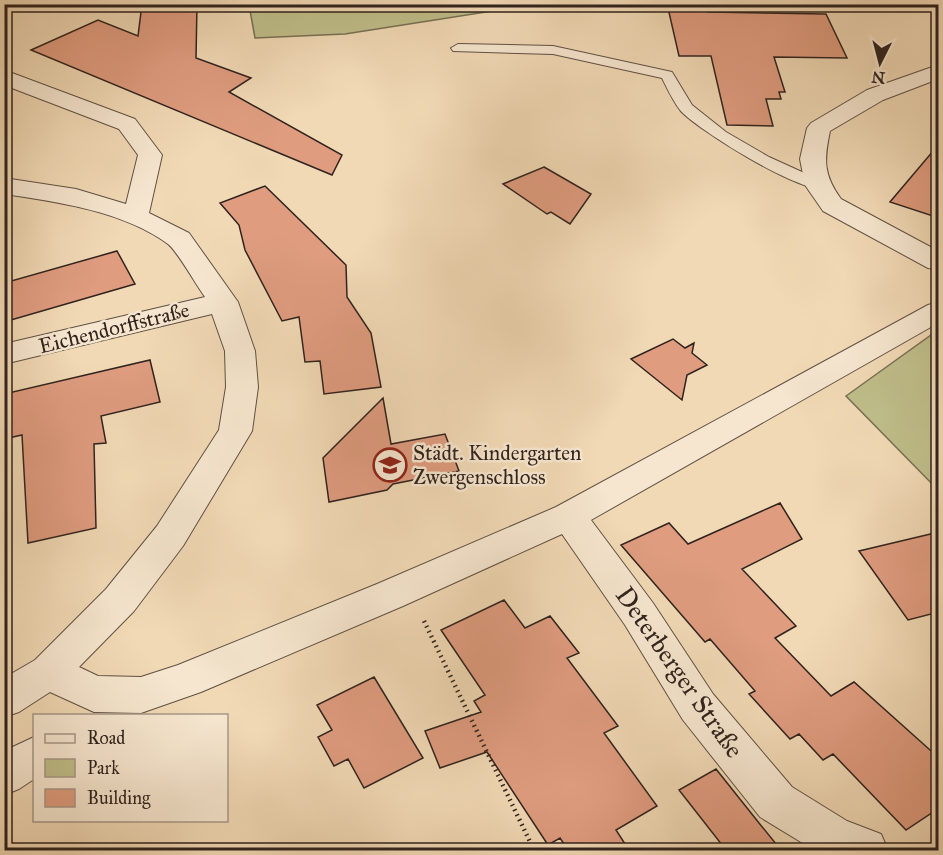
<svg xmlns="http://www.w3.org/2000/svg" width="943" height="855" font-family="'IM FELL Great Primer',serif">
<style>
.green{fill:#bfbe8a;stroke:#787054;stroke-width:1.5}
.building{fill:#df9c7f;stroke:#30231e;stroke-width:1.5}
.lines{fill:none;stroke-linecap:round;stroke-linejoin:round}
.lane-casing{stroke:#605044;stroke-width:2}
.street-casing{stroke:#605044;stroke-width:2}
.path{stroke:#30231e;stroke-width:4.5;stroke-dasharray:1.5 4;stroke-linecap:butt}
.lane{fill:#f6e6cf;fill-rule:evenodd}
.street{fill:#f6e6cf;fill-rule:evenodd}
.labels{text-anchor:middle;stroke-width:5;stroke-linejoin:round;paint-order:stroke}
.street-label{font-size:21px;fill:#30231e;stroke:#f6e6cf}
.poi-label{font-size:21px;fill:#30231e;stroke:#f6e6cf;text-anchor:start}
.near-street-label{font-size:26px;fill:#30231e;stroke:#f6e6cf}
</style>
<rect width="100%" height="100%" fill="#f1d9b5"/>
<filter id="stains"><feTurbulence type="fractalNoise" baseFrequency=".00333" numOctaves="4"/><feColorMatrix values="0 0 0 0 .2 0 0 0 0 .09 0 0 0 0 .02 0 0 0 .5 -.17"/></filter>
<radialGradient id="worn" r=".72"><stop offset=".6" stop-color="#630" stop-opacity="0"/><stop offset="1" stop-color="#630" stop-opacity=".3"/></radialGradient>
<path class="green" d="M 249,5 L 249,4 L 531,5 L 345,34 L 255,38 Z
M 938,330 L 938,490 L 846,396 Z"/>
<path class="building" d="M 142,4 L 197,4 L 196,58 L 251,78 L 229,92 L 342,155 L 332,175 L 31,50 L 98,20 L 138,36 Z
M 668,8 L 707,9 L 708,12 L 826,14 L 847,58 L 774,57 L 785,92 L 779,92 L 781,99 L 766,99 L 773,126 L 727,125 L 711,56 L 679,56 Z
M 939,144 L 939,218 L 890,202 Z
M 544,167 L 591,194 L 570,224 L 551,212 L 547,214 L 503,184 Z
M 265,186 L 346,265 L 347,297 L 371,333 L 381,387 L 324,394 L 320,361 L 305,362 L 299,317 L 282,321 L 245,250 L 239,225 L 220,203 Z
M 117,251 L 135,284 L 4,322 L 4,283 Z
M 673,339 L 685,348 L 694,343 L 692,353 L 707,365 L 687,375 L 682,400 L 631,359 Z
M 150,360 L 160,402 L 101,416 L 106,443 L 94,444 L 96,528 L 28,543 L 22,435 L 4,439 L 4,394 Z
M 383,398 L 391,444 L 445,434 L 459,471 L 393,484 L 387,490 L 329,502 L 323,458 Z
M 780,503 L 802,539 L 742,569 L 796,626 L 775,638 L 831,696 L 854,682 L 939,758 L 939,808 L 906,830 L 833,754 L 823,760 L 799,734 L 790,739 L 749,694 L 755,691 L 710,639 L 705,642 L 621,545 L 669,523 L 688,544 Z
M 939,532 L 939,612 L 908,620 L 859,551 Z
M 504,600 L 525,628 L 550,616 L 579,653 L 567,658 L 618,726 L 604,733 L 657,806 L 616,830 L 629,850 L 568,850 L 560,838 L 548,845 L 487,752 L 440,768 L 425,731 L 481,712 L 474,701 L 485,695 L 441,630 Z
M 374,677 L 423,758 L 364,788 L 348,759 L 334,766 L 318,737 L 332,730 L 317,705 Z
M 716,769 L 759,823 L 781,850 L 726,850 L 679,790 Z"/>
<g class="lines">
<g class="lane-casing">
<path id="lane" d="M 458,44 L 553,46 L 672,72 L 692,105 L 726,132 L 769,157 L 824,182 L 826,185 L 824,188 C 801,194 696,129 680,110 C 673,101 667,88 662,78 L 553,54 L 453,51 L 451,48 Z"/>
</g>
<g class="street-casing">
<path id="street" d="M 938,65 L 938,79 L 883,100 L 830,131 C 824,160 823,174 841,199 L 938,251 L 938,270 L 928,268 L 823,211 L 805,185 L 800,159 L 807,128 L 811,123 L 867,90 Z
M 4,70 L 135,119 L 162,155 L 149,213 L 189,233 L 238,302 L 255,351 L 258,387 L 252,431 L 183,546 L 134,611 L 79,667 L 98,676 L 141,677 L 178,665 L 377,584 L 556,507 L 928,305 L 938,302 L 938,323 L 591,520 L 653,603 L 713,694 L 792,787 L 847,821 L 881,834 L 888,850 L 814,850 L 760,817 L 683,720 L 625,625 L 562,534 L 403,606 L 201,692 L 141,713 L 94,712 L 50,692 L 19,712 L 4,717 L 4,678 L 35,660 L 106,589 L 157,526 L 219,430 L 226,387 L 225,351 L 212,314 L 4,364 L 4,344 L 205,297 C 196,285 178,252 168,244 C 123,211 58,202 4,194 L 4,178 L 76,189 L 126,204 L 138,155 L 119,129 L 4,85 Z
M 34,737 L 34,779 L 19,789 L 4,795 L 4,751 Z"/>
</g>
<path class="path" d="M 424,621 L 534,850"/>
<use href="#lane" class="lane"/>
<use href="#street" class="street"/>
</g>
<defs>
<g id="school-ring" transform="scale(1.725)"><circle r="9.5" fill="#f6e6cf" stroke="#8f2418" stroke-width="1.5"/><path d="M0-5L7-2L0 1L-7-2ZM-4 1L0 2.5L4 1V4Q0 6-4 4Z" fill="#8f2418"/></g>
</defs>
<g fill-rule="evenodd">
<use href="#school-ring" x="390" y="465"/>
</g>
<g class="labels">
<g class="street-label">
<text transform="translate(114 328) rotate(-14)" y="7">Eichendorffstraße</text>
</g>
<g class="poi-label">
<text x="413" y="460">Städt. Kindergarten<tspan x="413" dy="24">Zwergenschloss</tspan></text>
</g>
<g class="near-street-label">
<text transform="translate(680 672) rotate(55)" y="9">Deterberger Straße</text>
</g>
</g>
<rect width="943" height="855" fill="none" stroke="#f1d9b5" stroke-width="24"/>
<rect x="6" y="6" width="931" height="843" fill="none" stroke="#30231e" stroke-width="3"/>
<rect x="12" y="12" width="919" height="831" fill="none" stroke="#30231e" stroke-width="1.5"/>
<rect x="33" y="714" width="195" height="108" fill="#f6e6cf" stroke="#a79888" stroke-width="1.5"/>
<rect x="45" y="734" width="30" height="9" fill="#f6e6cf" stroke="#a79888" stroke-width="1.5"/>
<text x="87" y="744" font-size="18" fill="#30231e">Road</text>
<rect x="45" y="759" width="30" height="18" fill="#bfbe8a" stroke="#a79888" stroke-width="1.5"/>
<text x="87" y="774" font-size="18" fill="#30231e">Park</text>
<rect x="45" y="789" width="30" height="18" fill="#df9c7f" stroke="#a79888" stroke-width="1.5"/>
<text x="87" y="804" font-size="18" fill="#30231e">Building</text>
<g transform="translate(880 63) rotate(186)" stroke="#f6e6cf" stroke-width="4.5" paint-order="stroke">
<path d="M0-4.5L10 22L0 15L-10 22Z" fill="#30231e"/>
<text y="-9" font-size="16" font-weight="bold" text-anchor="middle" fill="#30231e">N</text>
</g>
<rect width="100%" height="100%" filter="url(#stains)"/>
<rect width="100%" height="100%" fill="url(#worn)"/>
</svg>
